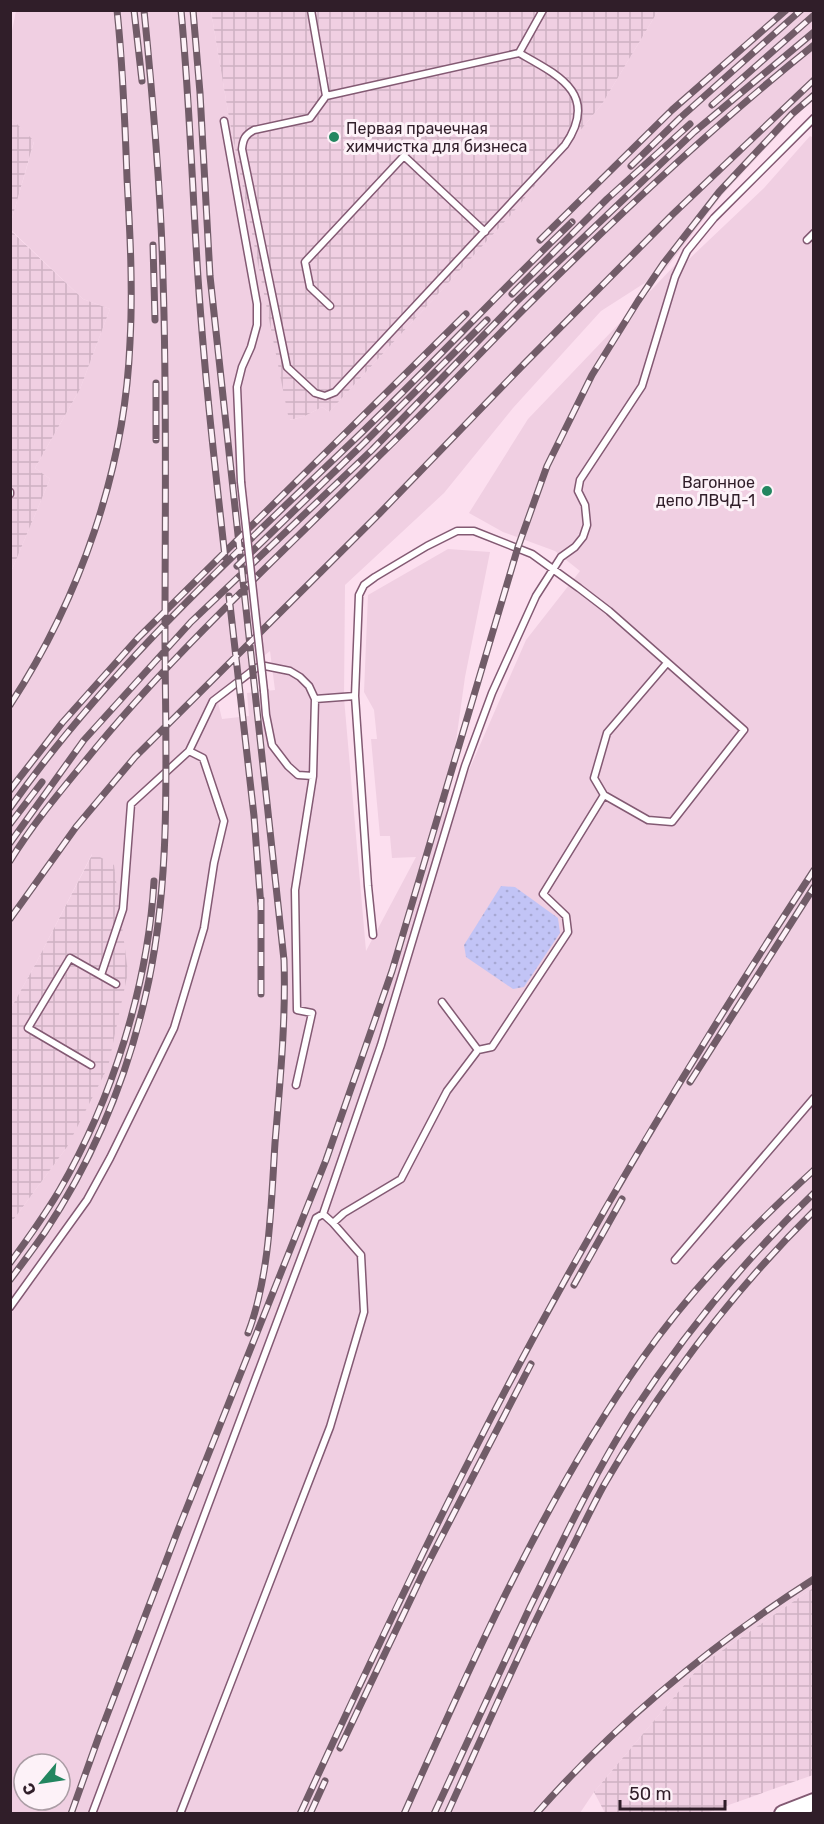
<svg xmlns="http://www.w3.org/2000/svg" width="824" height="1824" font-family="Rubik,sans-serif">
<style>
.built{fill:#f0cfe2;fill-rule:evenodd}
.industrial{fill:url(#industrial-grid)}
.grass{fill:url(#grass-dots)}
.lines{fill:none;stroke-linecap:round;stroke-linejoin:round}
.lane-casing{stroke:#835a73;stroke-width:9}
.secondary-casing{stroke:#835a73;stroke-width:20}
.lane{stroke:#fff;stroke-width:6}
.secondary{stroke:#fff;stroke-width:16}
.rail-casing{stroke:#715c68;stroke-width:7}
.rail{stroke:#fdf2f8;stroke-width:4.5;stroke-dasharray:14;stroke-linecap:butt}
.lane-bridge-casing{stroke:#835a73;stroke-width:9;stroke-linecap:butt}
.lane-bridge{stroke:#fff;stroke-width:6}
.poi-dot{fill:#238660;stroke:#fdf2f8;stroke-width:2}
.labels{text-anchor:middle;stroke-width:6;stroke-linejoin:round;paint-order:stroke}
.poi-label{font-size:16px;fill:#301e29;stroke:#fdf2f8;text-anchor:start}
</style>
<defs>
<pattern id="industrial-grid" width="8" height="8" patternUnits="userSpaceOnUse" patternTransform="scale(1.5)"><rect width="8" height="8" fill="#f0cfe2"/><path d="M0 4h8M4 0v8" fill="none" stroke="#ceb1c2"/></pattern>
<pattern id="grass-dots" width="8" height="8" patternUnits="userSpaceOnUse" patternTransform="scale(1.5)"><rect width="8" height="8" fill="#c2c4f6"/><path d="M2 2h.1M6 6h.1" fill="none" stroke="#a7a8d3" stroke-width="1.8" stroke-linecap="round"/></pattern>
</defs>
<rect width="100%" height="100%" fill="#fcdfef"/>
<path class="built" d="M 16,11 L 211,11 L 229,118 L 290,420 L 303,417 L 322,407 L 329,412 L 511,215 L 602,104 L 658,11 L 813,11 L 813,98 L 722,195 L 665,270 L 601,311 L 513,408 L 444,493 L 345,585 L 344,698 L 366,951 L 416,857 L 392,858 L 390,836 L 380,836 L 371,739 L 377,739 L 374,710 L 364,692 L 368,595 L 448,549 L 490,552 L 465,677 L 444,827 L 526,640 L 580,571 L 555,551 L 503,532 L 469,513 L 528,419 L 677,263 L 687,261 L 764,188 L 810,136 L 812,137 L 813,135 L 813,1588 L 701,1665 L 594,1792 L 580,1813 L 11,1813 L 11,1223 L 67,1147 L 92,854 L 35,965 L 11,1008 L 11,572 L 50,479 L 35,468 L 80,389 L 110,309 L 83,299 L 11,230 L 11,222 L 34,142 L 11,118 L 11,36 ZM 270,651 L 275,690 L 247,693 L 249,716 L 222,719 L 216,694 ZM 24,1764 L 60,1764 L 60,1800 L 24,1800 Z"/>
<path class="industrial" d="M 211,11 L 658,11 L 602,104 L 511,215 L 329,412 L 322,407 L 303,417 L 289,420 L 229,118 Z
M 11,118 L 34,141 L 11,222 Z
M 10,230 L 83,299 L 110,309 L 80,389 L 35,468 L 50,479 L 11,572 Z
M 93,853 L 114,865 L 128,972 L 108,1067 L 67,1147 L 11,1223 L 11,1008 L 35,965 Z
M 813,1588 L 813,1775 L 706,1813 L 605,1813 L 594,1792 L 701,1665 Z"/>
<path class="grass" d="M 501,886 L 515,887 L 558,918 L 560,933 L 524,987 L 513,989 L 466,957 L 464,945 Z"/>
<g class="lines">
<g class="lane-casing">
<path id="lane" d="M 311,10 L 326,96 L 519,53 L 543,10
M 326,96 L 310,118 L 254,130 C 245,135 243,139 242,149 L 287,367 L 315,393 L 325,396 L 335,392 L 565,145 C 600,94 558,75 519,53
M 224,121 L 257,304 L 257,325 L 251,347 L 242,367 L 237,387 L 241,482
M 807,240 L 814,233
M 330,306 L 310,287 L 305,262 L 404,156 L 485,232
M 10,492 L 10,494
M 264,691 L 266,715 L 272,745 L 288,766 L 298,775 L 313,776 L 315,699
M 355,696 L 368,886 L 373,935
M 101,975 L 123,909 L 131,804 L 189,751 L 213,701 L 256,668 L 265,666 L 290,671 L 300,677 L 309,686 L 315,699 L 355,696 L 359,595 L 364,585 L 375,577 L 427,546 L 457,531 L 474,531 L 532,554 L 579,588 L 609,611 L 744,730 L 672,822 L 648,820 L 604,795 L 594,778 L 607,733 L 667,663
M 442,1002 L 478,1050 L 492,1047 L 568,932 L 566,916 L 543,894 L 604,795
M 91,1065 L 28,1028 L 70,958 L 116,984
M 296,1085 L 312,1013 L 297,1010 L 295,890 L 313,776
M 323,1214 L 381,1045 L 465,766 L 492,693 L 536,596 L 561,557 L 575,547 L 583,537 L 587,525 L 585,505 L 578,491 L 580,480 L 642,386 L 675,277 L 687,251 L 714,218 L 814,118
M 333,1223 L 344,1213 L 401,1179 L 447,1091 L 478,1050
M 675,1260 L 814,1098
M 10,1307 L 87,1200 L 110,1158 L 174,1028 L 204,928 L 214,863 L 224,821 L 203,758 L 189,751
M 92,1814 L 316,1218 L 323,1214 L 333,1223 L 361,1255 L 364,1312 L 330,1427 L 180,1814"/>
</g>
<g class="secondary-casing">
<path id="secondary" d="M 783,1814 L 814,1802"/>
</g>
<use href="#lane" class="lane"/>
<use href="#secondary" class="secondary"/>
<g class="rail-casing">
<path id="rail" d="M 134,10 L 142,81
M 181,10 C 189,94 192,178 197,262 C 203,360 214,459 225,557
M 193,10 L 200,93 L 210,276 L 284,960 C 286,1021 280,1082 275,1143 C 271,1205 270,1275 248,1333
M 712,105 L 814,15
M 631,166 L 680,118 L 801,10
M 540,240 L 672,110 L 786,10
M 153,245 L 155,320
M 512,294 L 607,199 L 690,124
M 156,383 L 156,440
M 237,566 L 363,444 L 487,320
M 229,596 L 254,816 L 261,907
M 10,705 C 80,598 125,470 130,342 C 133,287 130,233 127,178 C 125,123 123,66 117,10
M 10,790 L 62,723 L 138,638 L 466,314
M 10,808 C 108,669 232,557 354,440 C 428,369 498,293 572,222
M 10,824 L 42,782
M 10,843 L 84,740 L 191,622 L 372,450 L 515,303 L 694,132 L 814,32
M 10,861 C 32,825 59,793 86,760 C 175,650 279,557 378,457 C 428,409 475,358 524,309 C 616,217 712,127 814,45
M 10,919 L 76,827 L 135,757 L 379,514 L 525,363 L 673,214 L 814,80
M 261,994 L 261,899
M 690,1082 L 814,887
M 10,1263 C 27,1240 44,1216 59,1191 C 112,1100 148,986 154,881
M 10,1280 C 22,1264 34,1248 45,1232 C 92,1161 126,1080 145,998 C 173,880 165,753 165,632 C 165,514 167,396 163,278 C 161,189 153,100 144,10
M 574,1285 L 622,1199
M 340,1748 L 425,1569 L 531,1364
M 71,1814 L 99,1736 L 178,1530 L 326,1160 L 392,971 L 518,547 L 547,466 L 592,375 L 638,301 L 663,264 L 719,192 L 792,114 L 814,95
M 300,1814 C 356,1692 412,1572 473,1453 C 575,1252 691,1058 814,870
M 310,1814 L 325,1781
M 404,1814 C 474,1657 544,1499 642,1359 C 691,1289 751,1228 814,1170
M 434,1814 C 466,1744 498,1676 530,1607 C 562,1542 593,1476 632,1414 C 684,1334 745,1259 814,1193
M 447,1814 C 488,1724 527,1634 573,1546 C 583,1526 593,1505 604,1485 C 662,1385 732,1292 814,1211
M 536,1814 C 617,1722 711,1645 814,1579"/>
</g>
<use href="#rail" class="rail"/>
<g class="lane-bridge-casing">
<path id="lane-bridge" d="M 241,482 L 264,691"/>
</g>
<use href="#lane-bridge" class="lane-bridge"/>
</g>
<g class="poi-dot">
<circle cx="334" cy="137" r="6"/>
<circle cx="767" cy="491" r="6"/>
</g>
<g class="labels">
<g class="poi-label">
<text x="346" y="134">Первая прачечная<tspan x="346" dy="18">химчистка для бизнеса</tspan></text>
<text x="755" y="488" text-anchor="end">Вагонное<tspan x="755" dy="18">депо ЛВЧД-1</tspan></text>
</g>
</g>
<rect width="824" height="1824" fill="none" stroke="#301e29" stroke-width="24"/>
<g transform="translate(42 1782) rotate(241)"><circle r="28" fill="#fdf2f8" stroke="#ab9da5" stroke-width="1.5"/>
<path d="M0-4.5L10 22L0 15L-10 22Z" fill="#238660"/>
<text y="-9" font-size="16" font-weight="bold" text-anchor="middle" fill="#301e29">С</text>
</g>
<path d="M620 1800v9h105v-9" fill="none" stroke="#301e29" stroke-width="3"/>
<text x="629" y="1800" font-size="18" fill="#301e29" stroke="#fdf2f8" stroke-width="4.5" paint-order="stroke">50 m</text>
</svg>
